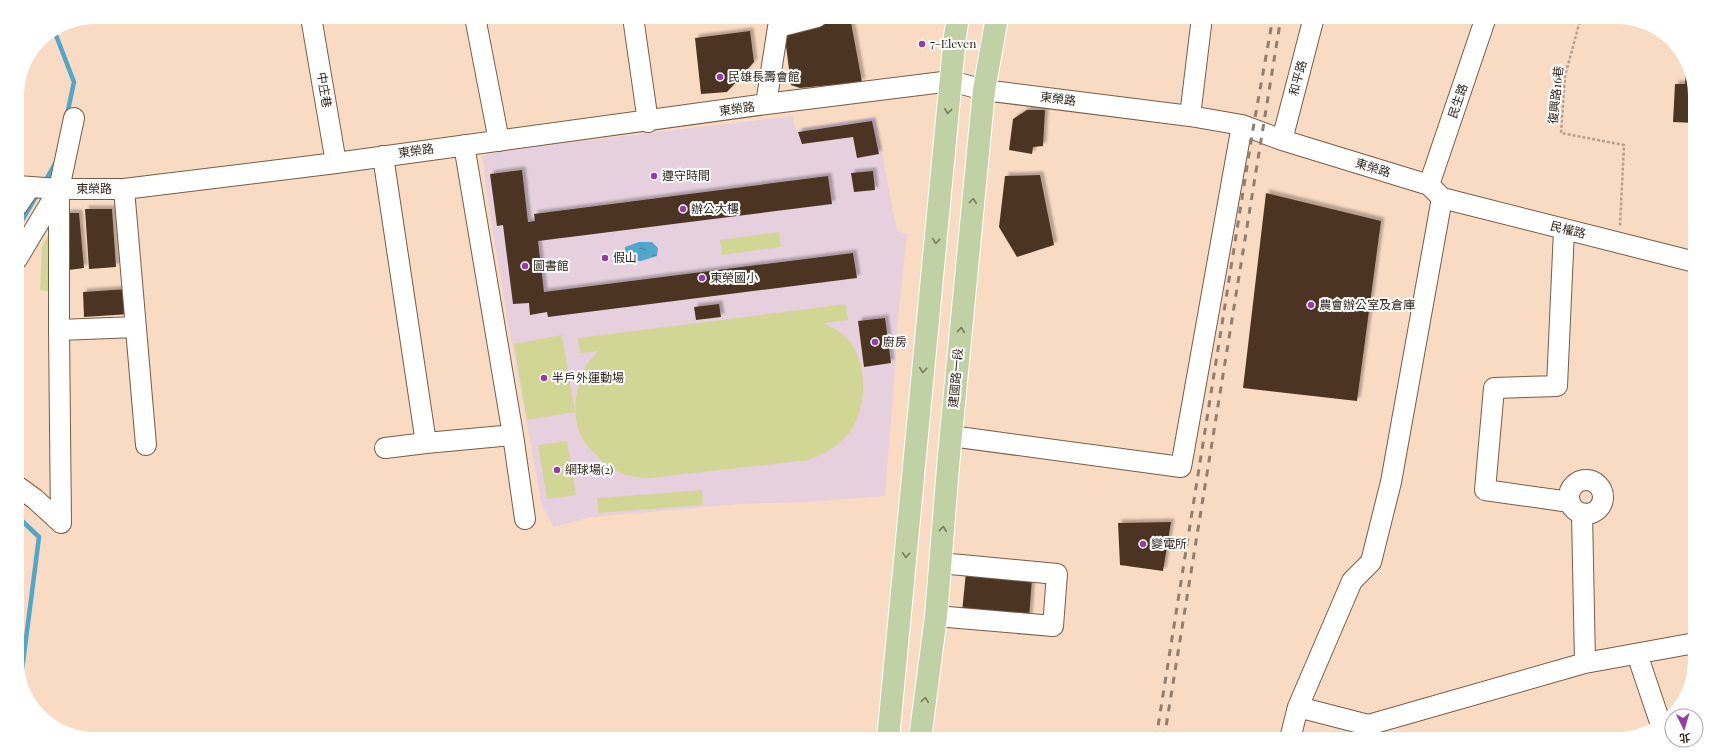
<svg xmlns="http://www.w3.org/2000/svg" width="1712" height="756" font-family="'Playfair Display','Noto Sans TC',serif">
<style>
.education{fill:#e6d0de}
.green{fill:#d2d695}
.water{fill:url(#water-ripples)}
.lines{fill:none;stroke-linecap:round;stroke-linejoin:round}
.stream{stroke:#50a7cb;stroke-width:4.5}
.building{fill:#4c3521;filter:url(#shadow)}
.minor-casing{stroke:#765d48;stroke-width:22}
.major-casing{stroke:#fff;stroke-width:24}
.path{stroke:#b79f8d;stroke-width:2.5;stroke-dasharray:3 2;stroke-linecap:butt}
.minor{stroke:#fff;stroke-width:20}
.major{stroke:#c0d1a5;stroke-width:22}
.rail{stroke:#927e6e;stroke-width:3;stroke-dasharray:7 7;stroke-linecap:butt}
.oneway{stroke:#787b60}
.poi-dot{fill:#953ba6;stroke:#fff;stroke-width:1.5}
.labels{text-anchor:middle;stroke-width:4;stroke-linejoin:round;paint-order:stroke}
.poi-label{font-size:12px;fill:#30251c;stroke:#fff;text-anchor:start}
.street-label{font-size:12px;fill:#30251c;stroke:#fff}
</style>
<defs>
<pattern id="water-ripples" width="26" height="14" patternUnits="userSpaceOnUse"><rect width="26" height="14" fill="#50a7cb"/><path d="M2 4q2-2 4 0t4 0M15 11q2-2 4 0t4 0" fill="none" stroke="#4388a4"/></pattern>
<filter id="shadow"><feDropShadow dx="3.5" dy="-3.5" stdDeviation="1" flood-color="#0004"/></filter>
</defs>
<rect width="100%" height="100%" fill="#f9dbc4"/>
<path class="education" d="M 793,116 L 795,129 L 875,117 L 897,231 L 907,234 L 897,327 L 895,370 L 885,496 L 809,502 L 740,504 L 591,517 L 554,527 L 542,506 L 508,322 L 491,221 L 482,157 L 489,152 Z"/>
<path class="green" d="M 51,229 L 52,292 L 40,290 L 42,246 Z
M 779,232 L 781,247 L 722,255 L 720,240 Z
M 846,304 L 848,320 L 824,323 C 834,329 844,333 851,343 C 869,369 867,415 845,438 C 835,448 822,455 809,460 L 649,478 C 627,478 613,472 597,456 C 591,450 583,442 580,434 C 571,413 576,382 588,363 C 591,359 595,355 598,351 L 580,353 L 578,338 Z
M 562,335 L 575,412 L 527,420 L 514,344 Z
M 567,441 L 576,495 L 547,499 L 538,445 Z
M 702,490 L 703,505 L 598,513 L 597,498 Z"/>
<path class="water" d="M 639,242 L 652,242 L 658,248 L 657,256 L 641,261 L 627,260 L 625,253 L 625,247 Z"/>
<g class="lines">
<path class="stream" d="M 54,30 L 74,82 L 67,115
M 44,183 L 56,162
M 17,229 L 38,193
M 17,516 L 39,537 L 21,678"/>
</g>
<path class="building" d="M 844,17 L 850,17 L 862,82 L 800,88 L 791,85 L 785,38 L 789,31 Z
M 750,31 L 754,62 L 727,92 L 701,94 L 695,38 Z
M 1686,71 L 1688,71 L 1695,90 L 1695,123 L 1673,122 L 1675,84 L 1685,84 Z
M 1027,110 L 1045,110 L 1043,146 L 1033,147 L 1032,154 L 1009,150 L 1013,119 Z
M 872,121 L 879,154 L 857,158 L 853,137 L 802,144 L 798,132 Z
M 522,170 L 528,222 L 535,221 L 534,214 L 828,176 L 832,204 L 538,241 L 544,292 L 853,253 L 857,278 L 548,317 L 547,312 L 530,315 L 529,303 L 513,304 L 503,225 L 497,226 L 490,174 Z
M 873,171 L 875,190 L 854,192 L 851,173 Z
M 1040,175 L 1054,245 L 1017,257 L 999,227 L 1005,176 Z
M 1266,193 L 1381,221 L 1357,401 L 1243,388 Z
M 85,209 L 112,209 L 116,267 L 89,269 Z
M 66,213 L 79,213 L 84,268 L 69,270 Z
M 128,289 L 130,314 L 84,317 L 83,292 Z
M 719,304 L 721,317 L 696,320 L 694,307 Z
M 885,318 L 891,363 L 864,367 L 858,321 Z
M 1171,522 L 1163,571 L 1120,565 L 1118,523 Z
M 966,572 L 1032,578 L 1029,618 L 962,612 Z"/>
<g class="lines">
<g class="minor-casing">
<path id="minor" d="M 311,17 L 336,163
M 475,17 L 499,141
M 633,17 L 648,122
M 766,104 L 778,27 L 817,17
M 1190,116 L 1202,17
M 1282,140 L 1314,17
M 464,145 L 513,435 L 525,519
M 383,156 L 426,443 L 513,435
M 1429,185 L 1486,17
M 17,186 L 59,189 L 124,189 L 336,163 L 766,104 L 951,81 L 984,90 L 1190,116 L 1242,125 L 1282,140 L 1429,185 L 1442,198 L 1695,262
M 124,189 L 146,445
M 17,206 L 30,187
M 1564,230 L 1557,386 L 1494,388 L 1485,490 L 1570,502
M 17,259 L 59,189
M 59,330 L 136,327
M 951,436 L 1181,467 L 1242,125
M 385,448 L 426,443
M1569 497a17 17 0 1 1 34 0a17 17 0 1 1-34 0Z
M 17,486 L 35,499 L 61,523
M 1582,513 L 1585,663 L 1695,643
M 61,523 L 59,330 L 59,189 L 74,118
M 936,616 L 1053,626 L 1057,574 L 940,563
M 1637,654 L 1661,725
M 1298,707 L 1368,725 L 1585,663
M 1290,739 L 1298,707 L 1352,581 L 1371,562 L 1391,482 L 1442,198"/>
</g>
<g class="major-casing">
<path id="major" d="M 888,739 L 955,36 L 958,17
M 920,739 L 936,616 L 949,455 L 984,90 L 997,17"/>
</g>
<path class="path" d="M 1581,17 L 1565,76 L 1561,133 L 1624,145 L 1620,226"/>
<use href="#minor" class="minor"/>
<use href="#major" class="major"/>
<path class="rail" d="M 1156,739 L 1253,129 L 1273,17
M 1164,739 L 1281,17"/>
</g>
<defs><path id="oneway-chevron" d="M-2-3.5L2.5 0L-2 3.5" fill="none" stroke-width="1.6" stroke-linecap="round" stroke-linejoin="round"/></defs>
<g class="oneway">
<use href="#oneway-chevron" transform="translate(948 111) rotate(96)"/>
<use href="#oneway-chevron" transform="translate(973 201) rotate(-85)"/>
<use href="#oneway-chevron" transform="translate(936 241) rotate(96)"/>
<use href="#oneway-chevron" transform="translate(961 330) rotate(-85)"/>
<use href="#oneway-chevron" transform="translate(923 370) rotate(96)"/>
<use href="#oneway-chevron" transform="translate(943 529) rotate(-85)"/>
<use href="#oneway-chevron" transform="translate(906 555) rotate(95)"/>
<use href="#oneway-chevron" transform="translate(925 700) rotate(-83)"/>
</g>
<g class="poi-dot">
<circle cx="922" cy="44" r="4"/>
<circle cx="720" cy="77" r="4"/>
<circle cx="654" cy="176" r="4"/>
<circle cx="683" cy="209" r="4"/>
<circle cx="605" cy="258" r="4"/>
<circle cx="525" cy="266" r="4"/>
<circle cx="702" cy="278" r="4"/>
<circle cx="1311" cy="305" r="4"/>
<circle cx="875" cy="342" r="4"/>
<circle cx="544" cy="378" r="4"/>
<circle cx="557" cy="470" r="4"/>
<circle cx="1143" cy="544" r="4"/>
</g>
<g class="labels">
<g class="poi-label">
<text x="930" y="48">7-Eleven</text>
<text x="728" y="81">民雄長壽會館</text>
<text x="662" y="180">遵守時間</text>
<text x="691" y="213">辦公大樓</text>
<text x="613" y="262">假山</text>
<text x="533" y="270">圖書館</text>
<text x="710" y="282">東榮國小</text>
<text x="1319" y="309">農會辦公室及倉庫</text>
<text x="883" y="346">廚房</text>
<text x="552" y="382">半戶外運動場</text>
<text x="565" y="474">網球場(2)</text>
<text x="1151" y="548">變電所</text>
</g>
<g class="street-label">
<text transform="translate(1298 78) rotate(-75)" y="4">和平路</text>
<text transform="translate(324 90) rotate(81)" y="4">中庄巷</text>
<text transform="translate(1556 95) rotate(-84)" y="4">復興路16巷</text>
<text transform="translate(1058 99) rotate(7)" y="4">東榮路</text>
<text transform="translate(1458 101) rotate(-71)" y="4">民生路</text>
<text transform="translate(737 109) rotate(-8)" y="4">東榮路</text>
<text transform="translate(416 151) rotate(-8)" y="4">東榮路</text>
<text transform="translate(1373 168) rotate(17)" y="4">東榮路</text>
<text x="94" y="193">東榮路</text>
<text transform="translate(1568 230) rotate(14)" y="4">民權路</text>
<text transform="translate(956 378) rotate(-85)" y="4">建國路一段</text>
</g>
</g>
<path d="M0 0H1712V756H0ZM95 24H1617A71 71 0 0 1 1688 95V661A71 71 0 0 1 1617 732H95A71 71 0 0 1 24 661V95A71 71 0 0 1 95 24Z" fill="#fff" fill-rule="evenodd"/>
<g transform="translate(1684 728) rotate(175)"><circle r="19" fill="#ffffff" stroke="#aca8a4"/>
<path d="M0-3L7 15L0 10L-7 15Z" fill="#953ba6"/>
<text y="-6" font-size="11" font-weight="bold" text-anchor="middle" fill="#30251c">北</text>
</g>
</svg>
